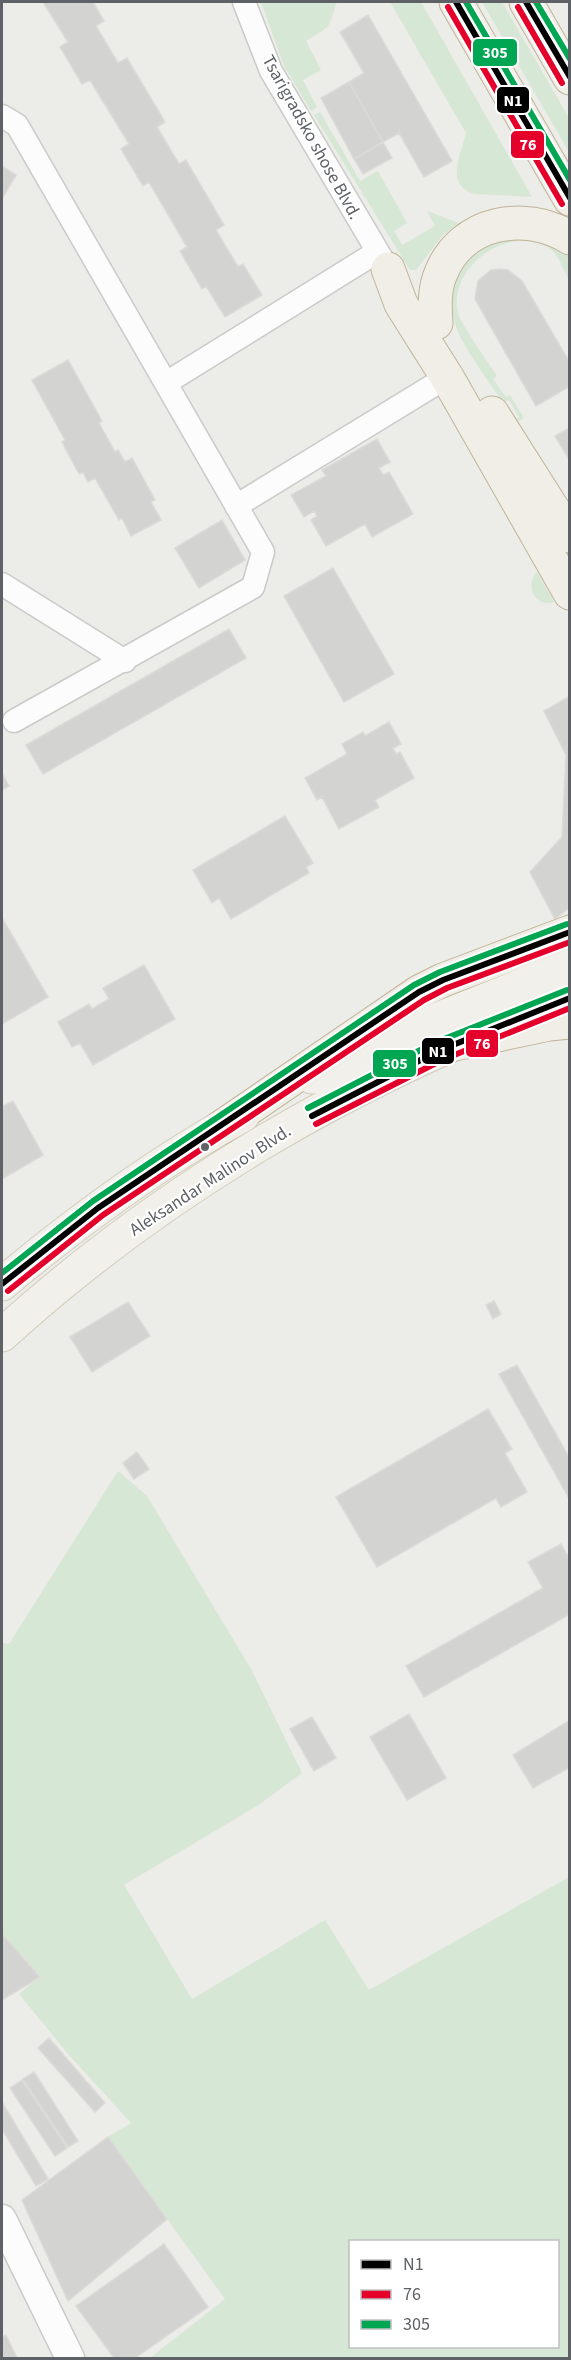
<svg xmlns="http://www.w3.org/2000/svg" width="571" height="2360" font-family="'Source Sans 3',sans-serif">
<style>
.green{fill:#d7e7d5;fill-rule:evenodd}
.building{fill:#d3d3d1;stroke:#dcdad7;stroke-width:1.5}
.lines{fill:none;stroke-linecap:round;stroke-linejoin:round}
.minor-casing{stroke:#cacac9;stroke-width:25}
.tertiary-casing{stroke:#cacac9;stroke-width:31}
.primary-casing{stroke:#d2cbb9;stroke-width:35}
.trunk-casing{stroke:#c0b499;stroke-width:35}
.minor{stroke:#fcfcfc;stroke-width:22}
.tertiary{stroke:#fcfcfc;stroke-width:28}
.primary{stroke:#f2f0ea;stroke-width:33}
.trunk{stroke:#f0eee6;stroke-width:33}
.bus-1-casing{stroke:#fff;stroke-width:10}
.bus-2-casing{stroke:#fff;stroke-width:10}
.bus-3-casing{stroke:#fff;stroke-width:10}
.bus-1{stroke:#000;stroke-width:6}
.bus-2{stroke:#e4002b;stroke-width:6}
.bus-3{stroke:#00a651;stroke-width:6}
.bus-dot{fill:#5e6165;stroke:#fff;stroke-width:2}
.labels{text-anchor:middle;stroke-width:4.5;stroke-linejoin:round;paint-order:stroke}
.street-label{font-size:18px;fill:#5e6165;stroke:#fff}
.line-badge{stroke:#fff;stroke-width:2}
.badge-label{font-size:16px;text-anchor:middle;font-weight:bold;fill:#fff}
</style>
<rect width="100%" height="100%" fill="#ecece8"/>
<path class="green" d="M 261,2 L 337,2 C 327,30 334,24 306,41 L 321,70 L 303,80 L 317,107 L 311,111 L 284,66 Z
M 390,2 L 421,2 L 532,197 L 475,194 C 444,186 461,155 466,133 Z
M 482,2 L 502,2 L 569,118 L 569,152 Z
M 320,112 L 360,181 L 378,171 L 407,223 L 394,231 L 402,245 L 435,226 L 427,211 L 459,223 L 442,236 L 416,270 L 410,270 L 314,115 Z
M 526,236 L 562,250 L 569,257 L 569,280 C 564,271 559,255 550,249 C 510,222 447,267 458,313 C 461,325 489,363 497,376 L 493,379 L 506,397 L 510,395 L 524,418 L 516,423 L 515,420 L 519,417 L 509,400 L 503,403 C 489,381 466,352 457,329 C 442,290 464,250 504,239 C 511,237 519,237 526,236 Z
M 537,572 L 554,602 C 535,608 524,585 537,572 Z
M 118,1471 L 147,1496 L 251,1669 L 302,1773 L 257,1806 L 124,1885 L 192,1999 L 325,1920 L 369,1990 L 569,1877 L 569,2358 L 150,2358 L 225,2299 L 108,2137 L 131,2123 L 69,2055 L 19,1994 L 40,1976 L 2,1934 L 2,1643 L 9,1644 ZM 350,2242 L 558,2242 L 558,2346 L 350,2346 Z"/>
<path class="building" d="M 43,2 L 93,2 L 104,21 L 96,26 L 118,63 L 127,58 L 165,122 L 157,127 L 179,164 L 186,160 L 224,225 L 216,230 L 238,267 L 243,264 L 262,295 L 225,317 L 206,286 L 202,289 L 180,251 L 187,247 L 149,182 L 143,186 L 121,149 L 129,144 L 90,80 L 82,84 L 60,47 L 68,42 Z
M 368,15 L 452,161 L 424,177 L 399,133 L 383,142 L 349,82 L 364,73 L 340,32 Z
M 349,82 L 383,142 L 354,159 L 321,98 Z
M 383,142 L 392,158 L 363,174 L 354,159 Z
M 2,166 L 16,175 L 2,199 Z
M 500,269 L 508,270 L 522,281 L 570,363 L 570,386 L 536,406 L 475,299 L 478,281 L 491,270 Z
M 68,360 L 102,421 L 99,423 L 115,452 L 118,450 L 125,462 L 132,458 L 155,500 L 151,502 L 161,520 L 131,536 L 122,518 L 119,520 L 95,478 L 88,482 L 83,472 L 79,474 L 62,442 L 65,440 L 32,380 Z
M 570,428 L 570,461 L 555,436 Z
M 377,439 L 390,462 L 379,468 L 383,475 L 389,472 L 413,514 L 372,537 L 365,524 L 326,546 L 311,520 L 317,516 L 314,511 L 304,517 L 291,495 L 326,476 L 322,470 Z
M 222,520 L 245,560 L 199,588 L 175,548 Z
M 333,568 L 394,674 L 344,702 L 284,596 Z
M 229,629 L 246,658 L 43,774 L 26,745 Z
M 570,696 L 570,907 L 555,919 L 530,872 L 562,837 L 566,755 L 544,711 Z
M 389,722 L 401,744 L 393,748 L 396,754 L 400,752 L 414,778 L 375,800 L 379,807 L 339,829 L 322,797 L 317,800 L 305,778 L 347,754 L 342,744 L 363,732 L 365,736 Z
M 2,773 L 9,786 L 2,790 Z
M 285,816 L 313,863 L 306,867 L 309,873 L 231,919 L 219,898 L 212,903 L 193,870 Z
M 2,918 L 48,997 L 2,1024 Z
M 144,965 L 175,1019 L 93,1065 L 80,1043 L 72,1047 L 58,1022 L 89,1004 L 92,1009 L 109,999 L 103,988 Z
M 13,1101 L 43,1155 L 2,1179 L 2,1107 Z
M 494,1301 L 501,1314 L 493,1319 L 486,1305 Z
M 128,1302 L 150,1336 L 92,1372 L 70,1337 Z
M 517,1365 L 570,1459 L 570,1500 L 499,1374 Z
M 488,1409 L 512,1449 L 505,1453 L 527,1492 L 501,1507 L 496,1498 L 377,1567 L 336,1497 Z
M 137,1452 L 149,1469 L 134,1479 L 123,1463 Z
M 561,1544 L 570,1560 L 570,1614 L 424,1697 L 406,1666 L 543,1588 L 528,1562 Z
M 409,1714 L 446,1778 L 407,1800 L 370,1737 Z
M 312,1717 L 336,1758 L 314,1771 L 290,1729 Z
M 570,1720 L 570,1767 L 533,1788 L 513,1755 Z
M 2,1934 L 40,1977 L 2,2000 Z
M 49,2038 L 105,2103 L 95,2112 L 38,2048 Z
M 34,2072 L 78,2141 L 68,2147 L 23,2079 Z
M 22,2080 L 67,2148 L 55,2156 L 10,2088 Z
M 2,2102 L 48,2179 L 36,2186 L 2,2129 Z
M 108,2137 L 167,2219 L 68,2301 L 22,2200 Z
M 164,2244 L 208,2307 L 135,2358 L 114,2358 L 76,2306 Z
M 6,2335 L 17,2358 L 2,2358 L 2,2337 Z"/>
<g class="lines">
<g class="minor-casing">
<path id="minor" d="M 244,2 L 271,71 L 388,269
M 2,116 L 17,125 L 263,552 L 253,587 L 14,721
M 166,383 L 377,252
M 236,506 L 447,377
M 2,584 L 125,661"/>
</g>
<g class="tertiary-casing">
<path id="tertiary" d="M 2,2219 L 70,2358"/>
</g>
<g class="primary-casing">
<path id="primary" d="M 312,1077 L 413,1029 L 570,966
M 2,1284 C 76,1222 158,1162 243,1115
M 2,1335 C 165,1187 362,1072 570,998"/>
</g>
<g class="trunk-casing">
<path id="trunk" d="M 456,2 L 570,199
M 526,2 L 570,78
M 388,269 L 401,304 L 447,377 L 570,593
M 436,323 C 435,306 434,289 441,273 C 462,221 525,210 570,238
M 492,413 L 570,536
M 455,1044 L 549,1024 L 570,1022
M 220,1128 L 419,992 L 443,980 L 570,932"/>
</g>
<use href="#minor" class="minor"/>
<use href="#tertiary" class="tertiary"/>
<use href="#primary" class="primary"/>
<use href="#trunk" class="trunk"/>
<g class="bus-1-casing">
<path id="bus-1" d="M 456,2 L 570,198
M 526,2 L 570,77
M 312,1116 L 438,1051 L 570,998
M 2,1284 L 98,1208 L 419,992 L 443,980 L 570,932"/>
</g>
<g class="bus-2-casing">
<path id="bus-2" d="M 448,7 L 562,204
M 518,7 L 562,83
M 316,1124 L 442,1060 L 570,1008
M 8,1291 L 103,1215 L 424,1000 L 447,988 L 570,942"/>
</g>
<g class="bus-3-casing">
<path id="bus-3" d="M 466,2 L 570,180
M 536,2 L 570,59
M 308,1108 L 434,1043 L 567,990
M 2,1273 L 93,1201 L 414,985 L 440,972 L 567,924"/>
</g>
<use href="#bus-1" class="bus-1"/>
<use href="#bus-2" class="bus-2"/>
<use href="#bus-3" class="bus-3"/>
</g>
<circle class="bus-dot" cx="205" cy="1147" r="5"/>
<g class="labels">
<g class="street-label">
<text transform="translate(312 137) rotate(61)" y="6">Tsarigradsko shose Blvd.</text>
<text transform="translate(210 1180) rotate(-33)" y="6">Aleksandar Malinov Blvd.</text>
</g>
</g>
<g class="line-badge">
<rect x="472" y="38" width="46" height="29" rx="6" fill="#00a651"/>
<rect x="496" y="86" width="34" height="28" rx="6" fill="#000"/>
<rect x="510" y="130" width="35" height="29" rx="6" fill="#e4002b"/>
<rect x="465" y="1029" width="34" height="29" rx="6" fill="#e4002b"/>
<rect x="421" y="1037" width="34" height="28" rx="6" fill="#000"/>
<rect x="372" y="1049" width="45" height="29" rx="6" fill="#00a651"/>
</g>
<g class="badge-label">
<text x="495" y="58">305</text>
<text x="513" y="106">N1</text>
<text x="528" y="150">76</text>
<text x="482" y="1049">76</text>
<text x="438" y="1057">N1</text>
<text x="395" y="1069">305</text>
</g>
<rect width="571" height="2360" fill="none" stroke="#5e6165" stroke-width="6"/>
<rect x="349" y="2240" width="210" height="108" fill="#ffffff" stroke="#bfc0c1" stroke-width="1.5"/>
<rect x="361" y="2260" width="30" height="9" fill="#000000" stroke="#bfc0c1" stroke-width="1.5"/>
<text x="403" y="2270" font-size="18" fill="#5e6165">N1</text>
<rect x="361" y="2290" width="30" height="9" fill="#e4002b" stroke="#bfc0c1" stroke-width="1.5"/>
<text x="403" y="2300" font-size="18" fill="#5e6165">76</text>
<rect x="361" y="2320" width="30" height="9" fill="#00a651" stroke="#bfc0c1" stroke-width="1.5"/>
<text x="403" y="2330" font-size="18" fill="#5e6165">305</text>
</svg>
